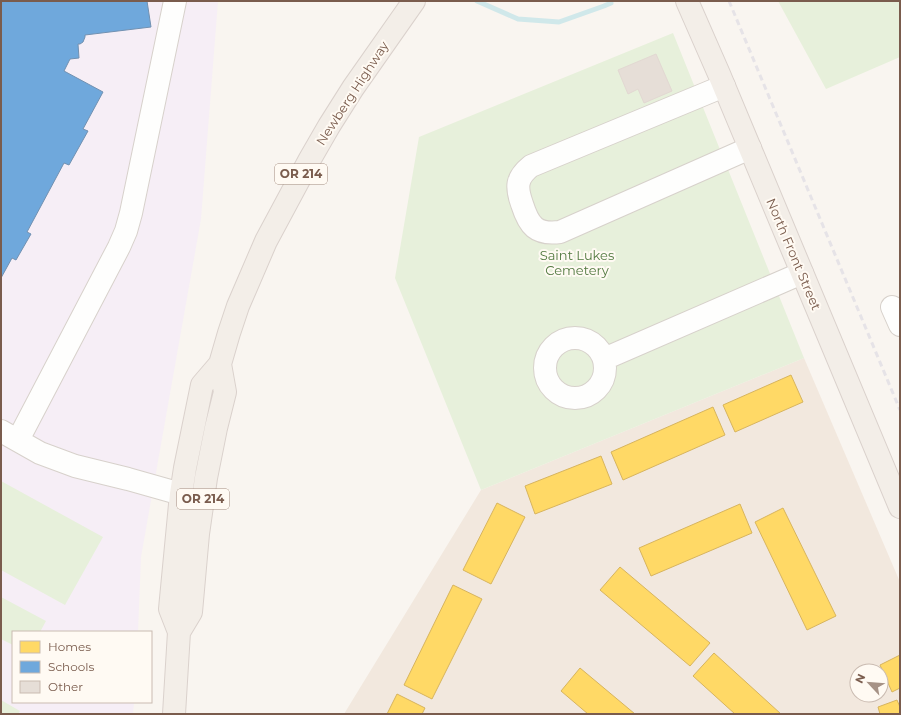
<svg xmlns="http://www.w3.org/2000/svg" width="901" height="715" font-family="Montserrat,sans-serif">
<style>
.residential{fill:#f2e8de;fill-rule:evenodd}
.education{fill:#f6eef6}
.green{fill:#e7f0db}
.homes{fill:#ffd966;stroke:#d7b45e}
.schools{fill:#6fa8dc;stroke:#7291b1}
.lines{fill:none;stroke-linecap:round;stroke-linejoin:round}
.stream{stroke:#d0e8ea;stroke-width:5}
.building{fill:#e6ded7;stroke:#e2d8d2}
.minor-casing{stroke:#d7d1cb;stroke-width:24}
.major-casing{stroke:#dad1cc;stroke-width:24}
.minor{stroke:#fefefd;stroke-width:22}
.major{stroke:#f3eee8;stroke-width:22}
.rail{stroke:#e6e3e7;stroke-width:3;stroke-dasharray:6 4;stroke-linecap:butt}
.labels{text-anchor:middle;stroke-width:4;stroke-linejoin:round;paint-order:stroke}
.shield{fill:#fffaf3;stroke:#a28b7f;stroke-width:1}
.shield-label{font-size:12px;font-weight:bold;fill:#7a5c4d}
.street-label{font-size:13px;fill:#7a5c4d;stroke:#fffaf3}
.park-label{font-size:13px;fill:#537a41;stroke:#fffaf3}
</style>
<rect width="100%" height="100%" fill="#f9f5f0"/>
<path class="residential" d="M 804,358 L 900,582 L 900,714 L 344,714 L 481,490 ZM 857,671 L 881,671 L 881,695 L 857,695 Z"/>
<path class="education" d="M 1,1 L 218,1 L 201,219 L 141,557 L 138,632 L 13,632 L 13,702 L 134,702 L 133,714 L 1,714 Z"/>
<path class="green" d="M 778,1 L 900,1 L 900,57 L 826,89 Z
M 673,33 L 804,358 L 481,490 L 395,278 L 419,137 Z
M 1,481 L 103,537 L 65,605 L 1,570 Z
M 1,597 L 46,621 L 40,632 L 13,632 L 13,645 L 1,639 Z
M 1,700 L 20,711 L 18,714 L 1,714 Z"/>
<path class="homes" d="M 791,375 L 803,402 L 735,432 L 723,405 Z
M 713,407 L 725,435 L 623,480 L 611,452 Z
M 601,456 L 612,484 L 535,514 L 525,486 Z
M 497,503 L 525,517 L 491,584 L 463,570 Z
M 740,504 L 752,533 L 651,576 L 639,548 Z
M 783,508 L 836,616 L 807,630 L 755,522 Z
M 620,567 L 710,643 L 690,666 L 600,590 Z
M 453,585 L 482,599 L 432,699 L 404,685 Z
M 714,653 L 781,714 L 735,714 L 693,676 Z
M 900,655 L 900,688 L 892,692 L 880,665 Z
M 580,668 L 635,714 L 588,714 L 561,691 Z
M 397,694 L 425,708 L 422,714 L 387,714 Z
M 897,700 L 900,707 L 900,714 L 880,714 L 878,707 Z"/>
<path class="schools" d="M 1,1 L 147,1 L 151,27 L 85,35 L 85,37 L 83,42 L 80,44 L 78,44 L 79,58 L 70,59 L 64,71 L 103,92 L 83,129 L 88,131 L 69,165 L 64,163 L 27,232 L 31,234 L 16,260 L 12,258 L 1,278 Z"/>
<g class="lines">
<path class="stream" d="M 477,1 L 518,19 L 559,22 L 604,6 L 611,3"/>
</g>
<path class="building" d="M 656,54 L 672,91 L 644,103 L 638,89 L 628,94 L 618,70 Z"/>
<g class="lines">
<g class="minor-casing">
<path id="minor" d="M 724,86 L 531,166 C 516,178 516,187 522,204 C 529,226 536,235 560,232 L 750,148
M 892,307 L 900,325
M545 368a30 30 0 1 1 60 0a30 30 0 1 1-60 0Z
M 604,359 L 802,273
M 1,431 L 40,453 L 75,466 L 128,479 L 181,494
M 18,440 L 119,247 L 126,231 L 131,213 L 175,1"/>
</g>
<g class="major-casing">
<path id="major" d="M 687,1 L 719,74 L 900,507
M 179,632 L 191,612 L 198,534 L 206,478 L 216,428 L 225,392 L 220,364 L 229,333 L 238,306 L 266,241 L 310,159 L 329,126 L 353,88 L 414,1
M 174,714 L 179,632 L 170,609 L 181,494 L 185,468 L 202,385 L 220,364"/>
</g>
<use href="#minor" class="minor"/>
<use href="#major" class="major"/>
<path class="rail" d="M 729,1 L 900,410"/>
</g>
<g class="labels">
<g class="shield">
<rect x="275" y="164" width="52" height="20" rx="3"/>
<rect x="177" y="489" width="52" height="20" rx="3"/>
</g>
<g class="shield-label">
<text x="301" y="178">OR 214</text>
<text x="203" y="503">OR 214</text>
</g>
<g class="street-label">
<text transform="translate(352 93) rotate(-57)" y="5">Newberg Highway</text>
<text transform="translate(794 254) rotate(67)" y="5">North Front Street</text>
</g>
<g class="park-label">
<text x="577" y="260">Saint Lukes<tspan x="577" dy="15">Cemetery</tspan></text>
</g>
</g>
<rect width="901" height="715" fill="none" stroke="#7a5c4d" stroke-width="4"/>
<rect x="12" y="631" width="140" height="72" fill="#fffaf3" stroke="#cabbb1"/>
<rect x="20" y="641" width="20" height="12" fill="#ffd966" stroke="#cabbb1"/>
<text x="48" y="651" font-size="12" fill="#7a5c4d">Homes</text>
<rect x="20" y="661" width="20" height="12" fill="#6fa8dc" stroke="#cabbb1"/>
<text x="48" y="671" font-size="12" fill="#7a5c4d">Schools</text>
<rect x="20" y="681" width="20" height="12" fill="#e6ded7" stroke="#cabbb1"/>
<text x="48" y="691" font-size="12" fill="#7a5c4d">Other</text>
<g transform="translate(869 683) rotate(296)"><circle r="19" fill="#fffaf3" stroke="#cabbb1"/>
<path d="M0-3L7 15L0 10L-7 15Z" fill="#a69286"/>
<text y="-6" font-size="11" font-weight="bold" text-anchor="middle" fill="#7a5c4d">N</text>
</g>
</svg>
